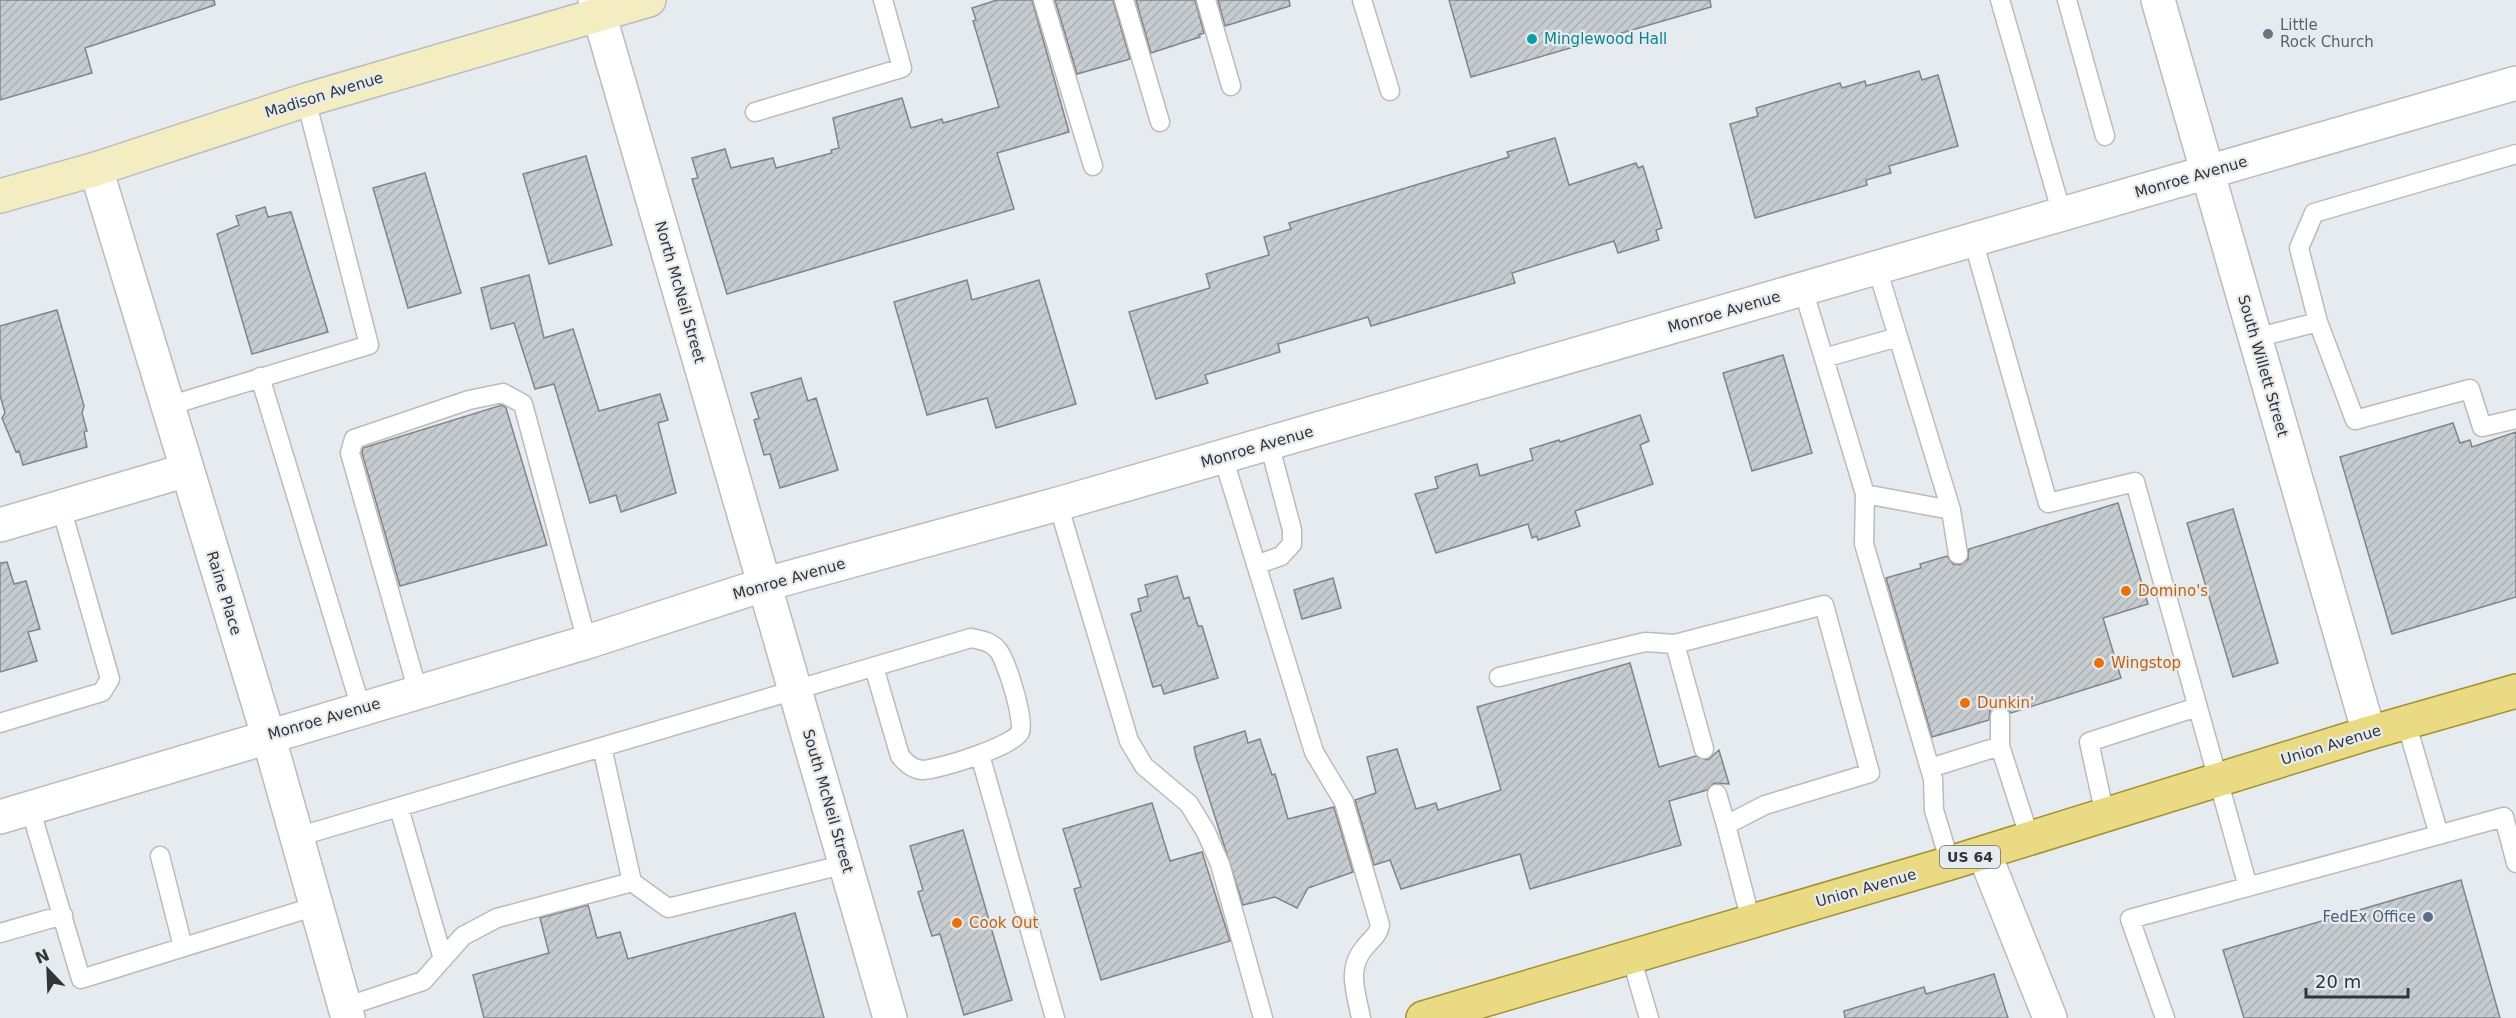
<svg xmlns="http://www.w3.org/2000/svg" width="2516" height="1018" font-family="'DejaVu Sans',sans-serif">
<style>
.building{fill:url(#building-hatch);stroke:#818589;stroke-width:1.5}
.lines{fill:none;stroke-linecap:round;stroke-linejoin:round}
.lane-casing{stroke:#b8bcc0;stroke-width:21}
.street-casing{stroke:#b8bcc0;stroke-width:36}
.secondary-casing{stroke:#b8bcc0;stroke-width:36}
.primary-casing{stroke:#a29133;stroke-width:36}
.lane{stroke:#fff;stroke-width:18}
.street{stroke:#fff;stroke-width:33}
.secondary{stroke:#f5edc2;stroke-width:33}
.primary{stroke:#ebda84;stroke-width:33}
.worship-dot{fill:#6b7280;stroke:#e6ebef;stroke-width:2}
.culture-dot{fill:#0f9aa8;stroke:#e6ebef;stroke-width:2}
.food-dot{fill:#e8710a;stroke:#e6ebef;stroke-width:2}
.service-dot{fill:#5c6f8a;stroke:#e6ebef;stroke-width:2}
.labels{text-anchor:middle;stroke-width:4.5;stroke-linejoin:round;paint-order:stroke}
.shield{fill:#e6ebef;stroke:#696c6e;stroke-width:1.5}
.shield-label{font-size:14px;font-weight:bold;fill:#333536}
.worship-label{font-size:15px;fill:#5b616d;stroke:#e6ebef;text-anchor:start}
.culture-label{font-size:15px;fill:#0d838f;stroke:#e6ebef;text-anchor:start}
.street-label{font-size:15px;fill:#333536;stroke:#e6ebef}
.food-label{font-size:15px;fill:#c56008;stroke:#e6ebef;text-anchor:start}
.service-label{font-size:15px;fill:#4e5e75;stroke:#e6ebef;text-anchor:end}
</style>
<defs>
<pattern id="building-hatch" width="6" height="6" patternUnits="userSpaceOnUse" patternTransform="scale(1.5)"><rect width="6" height="6" fill="#c7ccd0"/><path d="M-1 1l2-2M0 6l6-6M5 7l2-2" fill="none" stroke="#abb0b3"/></pattern>
</defs>
<rect width="100%" height="100%" fill="#e6ebef"/>
<path class="building" d="M 0,0 L 214,0 L 215,5 L 85,48 L 92,73 L 0,100 Z
M 997,0 L 1032,0 L 1069,132 L 997,153 L 1014,209 L 727,294 L 692,179 L 698,178 L 692,158 L 725,149 L 731,168 L 773,158 L 776,168 L 832,153 L 831,150 L 839,148 L 833,118 L 902,98 L 911,128 L 942,119 L 943,123 L 999,107 L 973,21 L 976,20 L 972,8 Z
M 1055,0 L 1113,0 L 1130,59 L 1077,74 Z
M 1136,0 L 1195,0 L 1204,33 L 1199,35 L 1200,37 L 1151,53 Z
M 1218,0 L 1289,0 L 1290,6 L 1225,26 Z
M 1449,0 L 1710,0 L 1711,7 L 1471,77 Z
M 1919,71 L 1922,80 L 1938,75 L 1958,146 L 1889,166 L 1891,173 L 1866,180 L 1867,185 L 1755,218 L 1730,124 L 1758,116 L 1756,108 L 1840,83 L 1842,88 L 1865,81 L 1866,86 Z
M 1555,138 L 1569,185 L 1636,163 L 1638,168 L 1643,166 L 1662,228 L 1656,230 L 1659,240 L 1618,253 L 1614,241 L 1512,273 L 1515,283 L 1371,326 L 1368,317 L 1278,344 L 1280,352 L 1205,375 L 1208,383 L 1156,399 L 1129,312 L 1210,288 L 1206,274 L 1269,255 L 1264,237 L 1291,229 L 1289,223 L 1509,157 L 1507,152 Z
M 586,156 L 612,245 L 549,264 L 523,174 Z
M 425,173 L 461,293 L 408,308 L 373,188 Z
M 265,207 L 268,217 L 291,212 L 328,332 L 252,354 L 217,234 L 239,225 L 236,216 Z
M 529,275 L 544,338 L 573,329 L 599,411 L 660,394 L 668,420 L 658,423 L 676,493 L 621,512 L 616,495 L 590,503 L 554,384 L 535,389 L 514,323 L 491,329 L 481,288 Z
M 967,280 L 972,300 L 1039,280 L 1076,404 L 996,428 L 987,398 L 927,415 L 894,302 Z
M 57,310 L 84,406 L 82,413 L 87,431 L 84,432 L 87,447 L 23,465 L 19,451 L 16,452 L 2,418 L 5,413 L 0,395 L 0,326 Z
M 1783,355 L 1812,453 L 1752,471 L 1723,373 Z
M 801,378 L 808,401 L 816,398 L 838,470 L 780,488 L 770,454 L 764,455 L 754,420 L 759,418 L 751,393 Z
M 502,405 L 506,408 L 547,545 L 400,586 L 362,453 L 363,448 Z
M 1640,415 L 1649,441 L 1640,445 L 1653,484 L 1575,511 L 1580,526 L 1538,540 L 1537,536 L 1532,538 L 1528,524 L 1436,553 L 1415,494 L 1438,488 L 1435,477 L 1477,464 L 1480,476 L 1533,460 L 1530,449 L 1559,440 L 1560,442 Z
M 2453,423 L 2460,443 L 2470,440 L 2472,447 L 2516,432 L 2516,597 L 2392,634 L 2340,457 Z
M 2118,503 L 2148,604 L 2103,618 L 2121,678 L 2011,713 L 2005,706 L 1995,706 L 1990,711 L 1989,720 L 1932,737 L 1886,578 L 1921,568 L 1920,564 L 1947,556 L 1953,564 L 1960,565 L 1968,559 L 1969,549 Z
M 2233,509 L 2278,663 L 2233,677 L 2187,523 Z
M 7,562 L 14,584 L 26,581 L 40,629 L 28,632 L 37,661 L 0,672 L 0,563 Z
M 1177,576 L 1184,599 L 1189,597 L 1198,626 L 1202,626 L 1218,678 L 1164,694 L 1161,685 L 1153,687 L 1131,614 L 1141,611 L 1138,599 L 1148,596 L 1145,585 Z
M 1333,578 L 1341,608 L 1302,619 L 1294,590 Z
M 1630,663 L 1659,767 L 1696,756 L 1708,760 L 1719,750 L 1729,784 L 1714,783 L 1707,790 L 1669,801 L 1681,845 L 1530,889 L 1520,854 L 1401,889 L 1390,860 L 1374,865 L 1355,800 L 1376,793 L 1367,757 L 1397,749 L 1416,809 L 1436,803 L 1438,810 L 1501,790 L 1477,707 Z
M 1245,731 L 1248,743 L 1260,739 L 1272,775 L 1275,774 L 1288,819 L 1334,807 L 1353,872 L 1308,888 L 1297,908 L 1275,897 L 1243,905 L 1196,757 L 1194,747 Z
M 1152,803 L 1170,861 L 1202,852 L 1230,941 L 1101,980 L 1074,889 L 1081,887 L 1063,829 Z
M 963,830 L 1012,1000 L 964,1015 L 940,934 L 932,936 L 918,892 L 923,890 L 910,846 Z
M 2461,880 L 2500,1018 L 2244,1018 L 2223,950 Z
M 588,905 L 597,938 L 620,932 L 628,959 L 795,913 L 824,1018 L 484,1018 L 473,975 L 549,953 L 540,918 Z
M 1994,974 L 2008,1018 L 1845,1018 L 1844,1011 L 1924,987 L 1926,994 Z"/>
<g class="lines">
<g class="lane-casing">
<path id="lane" d="M 1043,0 L 1093,166
M 1124,0 L 1160,122
M 1206,0 L 1231,86
M 1362,0 L 1390,91
M 2000,0 L 2062,214
M 2067,0 L 2105,136
M 755,112 L 902,68 L 883,0
M 1973,240 L 2048,503 L 2135,482 L 2248,887
M 1877,268 L 1951,510 L 1958,554
M 1803,289 L 1865,494 L 1951,510
M 2318,322 L 2355,420 L 2470,389 L 2482,427 L 2516,419
M 2255,338 L 2318,322 L 2299,248 L 2314,213 L 2516,154
M 1824,358 L 1898,337
M 260,377 L 361,708
M 168,406 L 369,345 L 306,100
M 1223,457 L 1314,752 L 1344,802 L 1380,925 C 1378,936 1372,938 1365,947 C 1346,969 1356,992 1361,1018
M 1865,494 L 1864,544 L 1933,779 L 1934,810 L 1950,863
M 1058,504 L 1129,741 L 1144,766 L 1189,804 L 1206,832 L 1220,864 L 1263,1018
M 1256,565 L 1281,556 L 1292,544 L 1292,530 L 1269,443
M 1675,644 L 1704,749
M 1499,677 L 1645,642 L 1675,644 L 1824,605 L 1870,773 L 1765,805 L 1726,825 L 1751,921
M 418,692 L 350,453 L 354,439 L 469,400 L 503,393 L 523,404 L 587,642
M 2000,716 L 2000,746 L 2030,839
M 2406,722 L 2439,835
M 0,723 L 102,692 L 110,679 L 61,507
M 602,747 L 632,882
M 980,755 L 1055,1018
M 1930,768 L 2000,746
M 1717,794 L 1726,825
M 30,808 L 81,979 L 316,906
M 399,808 L 443,959
M 2105,815 L 2089,742 L 2197,707
M 297,837 L 971,638 C 980,640 990,641 997,649 C 1006,658 1025,720 1020,732 C 1014,746 938,770 922,770 C 912,769 906,763 900,756 L 874,667
M 160,856 L 183,947
M 0,933 L 63,915
M 1631,957 L 1649,1018
M 345,1007 L 423,981 L 463,936 L 497,918 L 632,882 L 668,908 L 846,864
M 2165,1018 L 2130,919 L 2504,817 L 2516,863"/>
</g>
<g class="street-casing">
<path id="street" d="M 595,0 L 890,1018
M 2158,0 L 2369,733
M 96,169 L 268,735 L 348,1018
M 0,525 L 187,470
M 0,817 L 587,642 L 766,584 L 1058,504 L 2516,83
M 1984,853 L 2050,1018"/>
</g>
<g class="secondary-casing">
<path id="secondary" d="M 0,196 L 96,169 L 306,100 L 649,0"/>
</g>
<g class="primary-casing">
<path id="primary" d="M 1423,1018 L 1950,863 L 2369,733 L 2516,691"/>
</g>
<use href="#lane" class="lane"/>
<use href="#street" class="street"/>
<use href="#secondary" class="secondary"/>
<use href="#primary" class="primary"/>
</g>
<circle class="worship-dot" cx="2268" cy="34" r="6"/>
<circle class="culture-dot" cx="1532" cy="39" r="6"/>
<g class="food-dot">
<circle cx="2126" cy="591" r="6"/>
<circle cx="2099" cy="663" r="6"/>
<circle cx="1965" cy="703" r="6"/>
<circle cx="957" cy="923" r="6"/>
</g>
<circle class="service-dot" cx="2428" cy="917" r="6"/>
<g class="labels">
<rect class="shield" x="1940" y="846" width="60" height="22" rx="4.5"/>
<g class="shield-label">
<text x="1970" y="862">US 64</text>
</g>
<g class="worship-label">
<text x="2280" y="30">Little<tspan x="2280" dy="17">Rock Church</tspan></text>
</g>
<g class="culture-label">
<text x="1544" y="44">Minglewood Hall</text>
</g>
<g class="street-label">
<text transform="translate(324 95) rotate(-17)" y="5">Madison Avenue</text>
<text transform="translate(2191 177) rotate(-16)" y="5">Monroe Avenue</text>
<text transform="translate(680 292) rotate(74)" y="5">North McNeil Street</text>
<text transform="translate(1724 312) rotate(-16)" y="5">Monroe Avenue</text>
<text transform="translate(2263 366) rotate(74)" y="5">South Willett Street</text>
<text transform="translate(1257 447) rotate(-16)" y="5">Monroe Avenue</text>
<text transform="translate(789 579) rotate(-16)" y="5">Monroe Avenue</text>
<text transform="translate(224 593) rotate(73)" y="5">Raine Place</text>
<text transform="translate(324 719) rotate(-16)" y="5">Monroe Avenue</text>
<text transform="translate(2331 745) rotate(-17)" y="5">Union Avenue</text>
<text transform="translate(828 801) rotate(74)" y="5">South McNeil Street</text>
<text transform="translate(1866 888) rotate(-16)" y="5">Union Avenue</text>
</g>
<g class="food-label">
<text x="2138" y="596">Domino's</text>
<text x="2111" y="668">Wingstop</text>
<text x="1977" y="708">Dunkin'</text>
<text x="969" y="928">Cook Out</text>
</g>
<g class="service-label">
<text x="2416" y="922">FedEx Office</text>
</g>
</g>
<g transform="translate(48 970) rotate(337)" stroke="#e6ebef" stroke-width="4.5" paint-order="stroke">
<path d="M0-4.5L10 22L0 15L-10 22Z" fill="#333536"/>
<text y="-9" font-size="16" font-weight="bold" text-anchor="middle" fill="#333536">N</text>
</g>
<path d="M2306 988v9h102v-9" fill="none" stroke="#333536" stroke-width="3"/>
<text x="2315" y="988" font-size="18" fill="#333536" stroke="#e6ebef" stroke-width="4.5" paint-order="stroke">20 m</text>
</svg>
